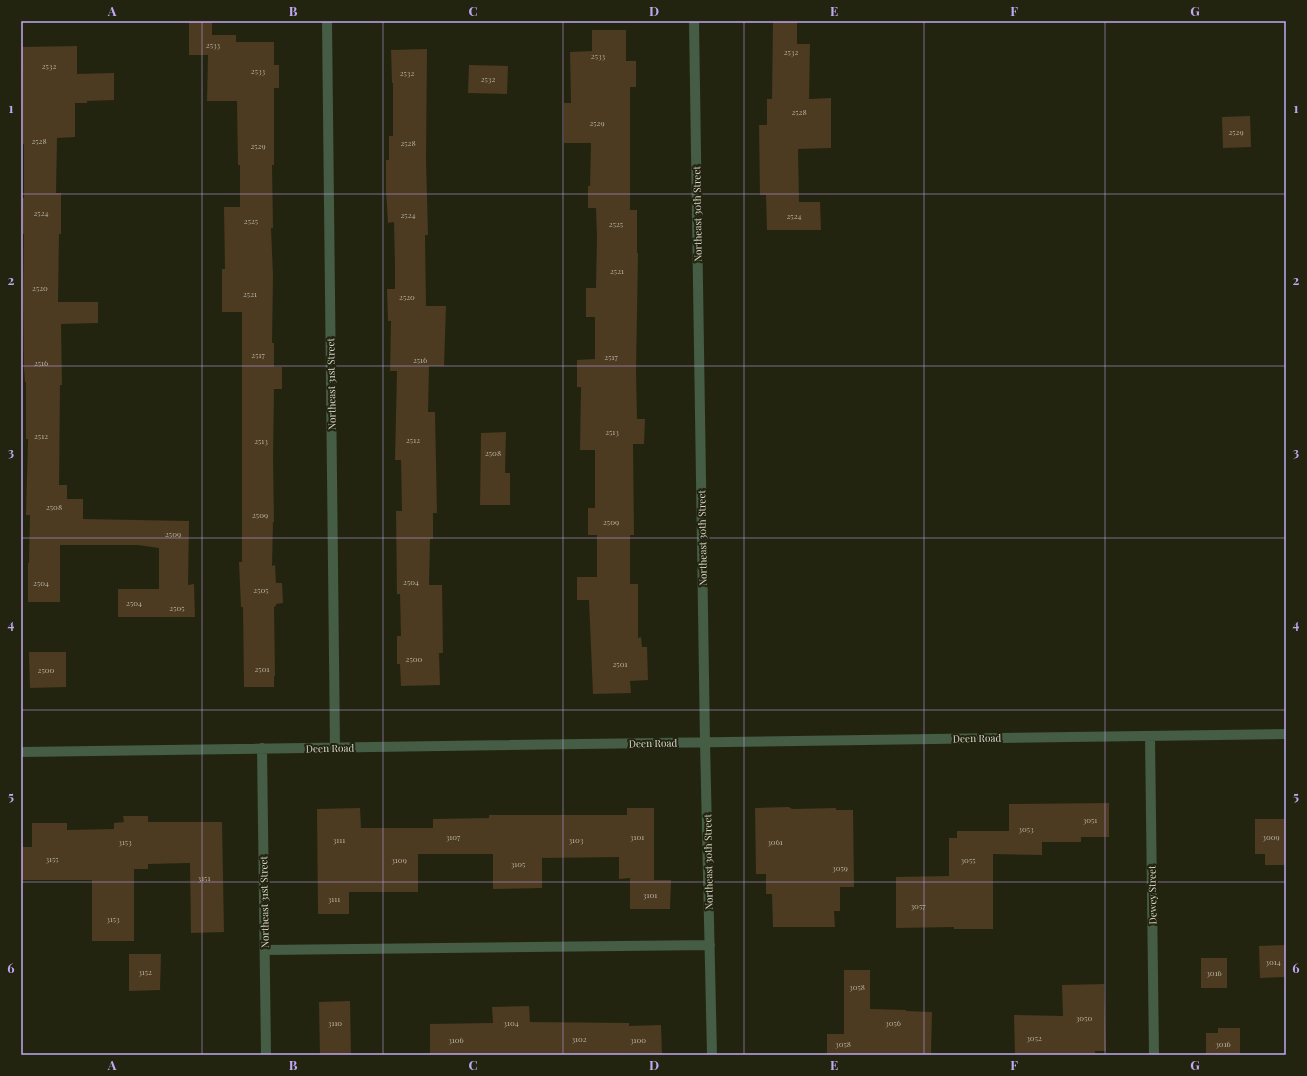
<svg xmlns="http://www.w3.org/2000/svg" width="1307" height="1076" font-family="'Playfair Display',serif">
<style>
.building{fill:#4c3a21}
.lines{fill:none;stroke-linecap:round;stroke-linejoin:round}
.minor{stroke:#455c45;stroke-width:10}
.grid{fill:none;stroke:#c1a8f3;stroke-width:1;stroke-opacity:0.55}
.labels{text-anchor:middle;stroke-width:4;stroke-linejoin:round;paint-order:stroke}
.number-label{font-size:8px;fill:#b6b3a3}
.street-label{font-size:10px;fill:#dadbce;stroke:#23240f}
.neatline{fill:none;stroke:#c1a8f3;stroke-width:1.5}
.grid-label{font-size:13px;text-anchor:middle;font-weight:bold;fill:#c1a8f3}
</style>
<rect width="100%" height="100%" fill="#23240f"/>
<path class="building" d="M 189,21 L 212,21 L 212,35 L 236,35 L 236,42 L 274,42 L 274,65 L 279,65 L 279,88 L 274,88 L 274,165 L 272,165 L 273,228 L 271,228 L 273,275 L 272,343 L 274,343 L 274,367 L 282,367 L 282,389 L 274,389 L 273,459 L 274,522 L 273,522 L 272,566 L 275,565 L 276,583 L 282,583 L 283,603 L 276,604 L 276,606 L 274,607 L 275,676 L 274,676 L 274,687 L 244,687 L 243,607 L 241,607 L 239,562 L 242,562 L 242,312 L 222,312 L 222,269 L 225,269 L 224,207 L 240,207 L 240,165 L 238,165 L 237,101 L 207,101 L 208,55 L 189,55 Z
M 773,21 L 797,21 L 797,44 L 810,44 L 809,99 L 831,98 L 831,148 L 798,149 L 799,202 L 820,202 L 821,230 L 767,230 L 766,195 L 760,195 L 759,125 L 767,125 L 767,99 L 772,99 Z
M 592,30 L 626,30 L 626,61 L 636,61 L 636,87 L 630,87 L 630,210 L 637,210 L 637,253 L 638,253 L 636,371 L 637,419 L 645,419 L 644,444 L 633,444 L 634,535 L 630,535 L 630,584 L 638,584 L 638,638 L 641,637 L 642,647 L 647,647 L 648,680 L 630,681 L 631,693 L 593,694 L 589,600 L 577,600 L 577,577 L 597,577 L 597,535 L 588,535 L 588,508 L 595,508 L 595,450 L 580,450 L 581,387 L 577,387 L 577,360 L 595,359 L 595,317 L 586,317 L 586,288 L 596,288 L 597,237 L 596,208 L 588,208 L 588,186 L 590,186 L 591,143 L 564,143 L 564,103 L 571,103 L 570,52 L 592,51 Z
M 77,46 L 77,74 L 114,73 L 114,100 L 87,101 L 87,103 L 75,103 L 75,137 L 57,138 L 56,193 L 61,193 L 61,234 L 59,234 L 58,302 L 98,302 L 98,323 L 61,324 L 62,385 L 60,385 L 59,485 L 67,485 L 67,499 L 83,499 L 83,519 L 189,521 L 188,585 L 194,584 L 195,617 L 118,617 L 118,589 L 159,589 L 159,548 L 138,545 L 60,545 L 60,602 L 28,602 L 28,563 L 29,563 L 30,515 L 26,515 L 28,439 L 26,439 L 26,382 L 25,382 L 24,369 L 23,296 L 24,234 L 23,234 L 22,198 L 24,198 L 24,144 L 23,144 L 22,47 Z
M 427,49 L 426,159 L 428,235 L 425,235 L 426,306 L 446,306 L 444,366 L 429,366 L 428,412 L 435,412 L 437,513 L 433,513 L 433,539 L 430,539 L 429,585 L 442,585 L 443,653 L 439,653 L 440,685 L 401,686 L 400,664 L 397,664 L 397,636 L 401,636 L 400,594 L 397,594 L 396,511 L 402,511 L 401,460 L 395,460 L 397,371 L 390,371 L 391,321 L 388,321 L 387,289 L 395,289 L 395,264 L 394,222 L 388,223 L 386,191 L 386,160 L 389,160 L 389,136 L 393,136 L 393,83 L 392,83 L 391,50 Z
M 469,65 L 508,66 L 507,94 L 468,93 Z
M 1250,116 L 1251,147 L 1223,148 L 1222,117 Z
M 506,432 L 505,473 L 510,473 L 510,505 L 480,505 L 481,433 Z
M 29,652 L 66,652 L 66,687 L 30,688 Z
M 1109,803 L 1109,837 L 1081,837 L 1081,842 L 1042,842 L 1042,855 L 993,854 L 993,929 L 954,929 L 954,927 L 896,928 L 896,877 L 949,876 L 949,838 L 957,838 L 957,831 L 1009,831 L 1009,804 Z
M 789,807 L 792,809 L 836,808 L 836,810 L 853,810 L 854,887 L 840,887 L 840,911 L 834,911 L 835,927 L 773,927 L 772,894 L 766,894 L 766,874 L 756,874 L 755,808 Z
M 360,808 L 361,828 L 433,828 L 433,819 L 489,818 L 489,815 L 627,815 L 627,808 L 654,808 L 654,880 L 671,880 L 670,909 L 630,909 L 630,878 L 619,879 L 619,857 L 542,858 L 542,888 L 493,889 L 493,854 L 418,854 L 418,892 L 349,892 L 349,914 L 318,914 L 317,809 Z
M 123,816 L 148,816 L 148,822 L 222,822 L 224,932 L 191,933 L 190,863 L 148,864 L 148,869 L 134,869 L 134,941 L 92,941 L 92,880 L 21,880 L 21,847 L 32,847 L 32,823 L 67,823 L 67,830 L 114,829 L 114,823 L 124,822 Z
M 1255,819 L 1286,819 L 1286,865 L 1265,865 L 1265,854 L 1255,854 Z
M 1286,945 L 1286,977 L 1260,978 L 1259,946 Z
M 129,954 L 161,954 L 160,990 L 129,991 Z
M 1201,958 L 1227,958 L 1227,988 L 1201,988 Z
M 844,970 L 870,970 L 870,1009 L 906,1010 L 906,1011 L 932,1012 L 931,1055 L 827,1055 L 827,1034 L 844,1034 Z
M 1104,984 L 1106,1051 L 1095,1051 L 1095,1055 L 1015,1055 L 1014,1015 L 1063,1016 L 1062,985 Z
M 350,1001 L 351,1055 L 320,1055 L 319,1002 Z
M 529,1006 L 530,1022 L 629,1023 L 629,1026 L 661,1025 L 662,1055 L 430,1055 L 430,1024 L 493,1023 L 492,1007 Z
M 1218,1028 L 1240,1028 L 1240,1055 L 1206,1055 L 1206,1033 L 1218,1033 Z"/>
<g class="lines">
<path class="minor" d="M 327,21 L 335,748
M 694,21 L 705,742 L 712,1055
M 1150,736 L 1154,1055
M 262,748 L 266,1055
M 21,752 L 1286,734
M 265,950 L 710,945"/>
</g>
<path class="grid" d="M 202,21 L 202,1055M 383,21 L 383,1055M 563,21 L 563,1055M 744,21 L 744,1055M 924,21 L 924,1055M 1105,21 L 1105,1055M 21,194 L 1286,194M 21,366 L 1286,366M 21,538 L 1286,538M 21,710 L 1286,710M 21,882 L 1286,882"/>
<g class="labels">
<g class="number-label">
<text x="213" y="48">2533</text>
<text x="791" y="55">2532</text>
<text x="598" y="59">2533</text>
<text x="49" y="69">2532</text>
<text x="258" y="74">2533</text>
<text x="407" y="76">2532</text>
<text x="488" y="82">2532</text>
<text x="799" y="115">2528</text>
<text x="597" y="126">2529</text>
<text x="1236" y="135">2529</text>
<text x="39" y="144">2528</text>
<text x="408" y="146">2528</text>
<text x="258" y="149">2529</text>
<text x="41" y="216">2524</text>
<text x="408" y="218">2524</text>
<text x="794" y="219">2524</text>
<text x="251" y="224">2525</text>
<text x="616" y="227">2525</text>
<text x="617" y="274">2521</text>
<text x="40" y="291">2520</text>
<text x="250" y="297">2521</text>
<text x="407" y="300">2520</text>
<text x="258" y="358">2517</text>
<text x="611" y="360">2517</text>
<text x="420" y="363">2516</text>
<text x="41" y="366">2516</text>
<text x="612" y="435">2513</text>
<text x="41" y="439">2512</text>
<text x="413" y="443">2512</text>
<text x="261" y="444">2513</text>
<text x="493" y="456">2508</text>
<text x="54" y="510">2508</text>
<text x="260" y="518">2509</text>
<text x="611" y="525">2509</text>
<text x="173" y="537">2509</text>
<text x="411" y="585">2504</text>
<text x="41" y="586">2504</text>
<text x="261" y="593">2505</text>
<text x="134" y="606">2504</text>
<text x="177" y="611">2505</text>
<text x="414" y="662">2500</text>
<text x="620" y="667">2501</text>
<text x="262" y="672">2501</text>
<text x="46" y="673">2500</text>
<text x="1090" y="823">3051</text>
<text x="1026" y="832">3053</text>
<text x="453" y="840">3107</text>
<text x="637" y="840">3101</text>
<text x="1271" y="840">3009</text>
<text x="339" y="843">3111</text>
<text x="576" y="843">3103</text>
<text x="125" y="845">3153</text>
<text x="775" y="845">3061</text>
<text x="52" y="862">3155</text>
<text x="399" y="863">3109</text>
<text x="968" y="863">3055</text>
<text x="518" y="867">3105</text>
<text x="840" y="871">3059</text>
<text x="204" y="881">3151</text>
<text x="650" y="898">3101</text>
<text x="334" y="902">3111</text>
<text x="918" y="909">3057</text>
<text x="113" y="922">3153</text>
<text x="1273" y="965">3014</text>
<text x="145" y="975">3152</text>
<text x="1214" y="976">3016</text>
<text x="857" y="990">3058</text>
<text x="1084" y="1021">3050</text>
<text x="335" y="1026">3110</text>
<text x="511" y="1026">3104</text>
<text x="893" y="1026">3056</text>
<text x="1034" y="1041">3052</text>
<text x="579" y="1042">3102</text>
<text x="456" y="1043">3106</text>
<text x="638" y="1043">3100</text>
<text x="843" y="1047">3058</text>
<text x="1223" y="1047">3016</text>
</g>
<g class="street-label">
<text transform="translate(697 214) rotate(-91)" y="4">Northeast 30th Street</text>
<text transform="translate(331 384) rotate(-91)" y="4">Northeast 31st Street</text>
<text transform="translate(702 538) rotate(-91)" y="4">Northeast 30th Street</text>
<text transform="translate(977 738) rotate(-1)" y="4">Deen Road</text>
<text transform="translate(653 743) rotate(-1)" y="4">Deen Road</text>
<text transform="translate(330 748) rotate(-1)" y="4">Deen Road</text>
<text transform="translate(708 862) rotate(-91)" y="4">Northeast 30th Street</text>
<text transform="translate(1152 895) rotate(-91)" y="4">Dewey Street</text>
<text transform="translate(264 902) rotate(-91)" y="4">Northeast 31st Street</text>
</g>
</g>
<rect width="1307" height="1076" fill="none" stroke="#23240f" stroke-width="44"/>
<rect x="22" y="22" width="1263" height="1032" class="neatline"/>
<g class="grid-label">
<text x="112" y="16">A</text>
<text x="293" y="16">B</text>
<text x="473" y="16">C</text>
<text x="654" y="16">D</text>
<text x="834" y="16">E</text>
<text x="1014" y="16">F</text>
<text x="1195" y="16">G</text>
<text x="11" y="113">1</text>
<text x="1296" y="113">1</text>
<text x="11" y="285">2</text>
<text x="1296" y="285">2</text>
<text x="11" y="457">3</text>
<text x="1296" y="457">3</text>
<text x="11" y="629">4</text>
<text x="1296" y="629">4</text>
<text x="11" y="801">5</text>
<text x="1296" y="801">5</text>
<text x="11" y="973">6</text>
<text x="1296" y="973">6</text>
<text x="112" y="1070">A</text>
<text x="293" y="1070">B</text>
<text x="473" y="1070">C</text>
<text x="654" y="1070">D</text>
<text x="834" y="1070">E</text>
<text x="1014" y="1070">F</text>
<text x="1195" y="1070">G</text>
</g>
</svg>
